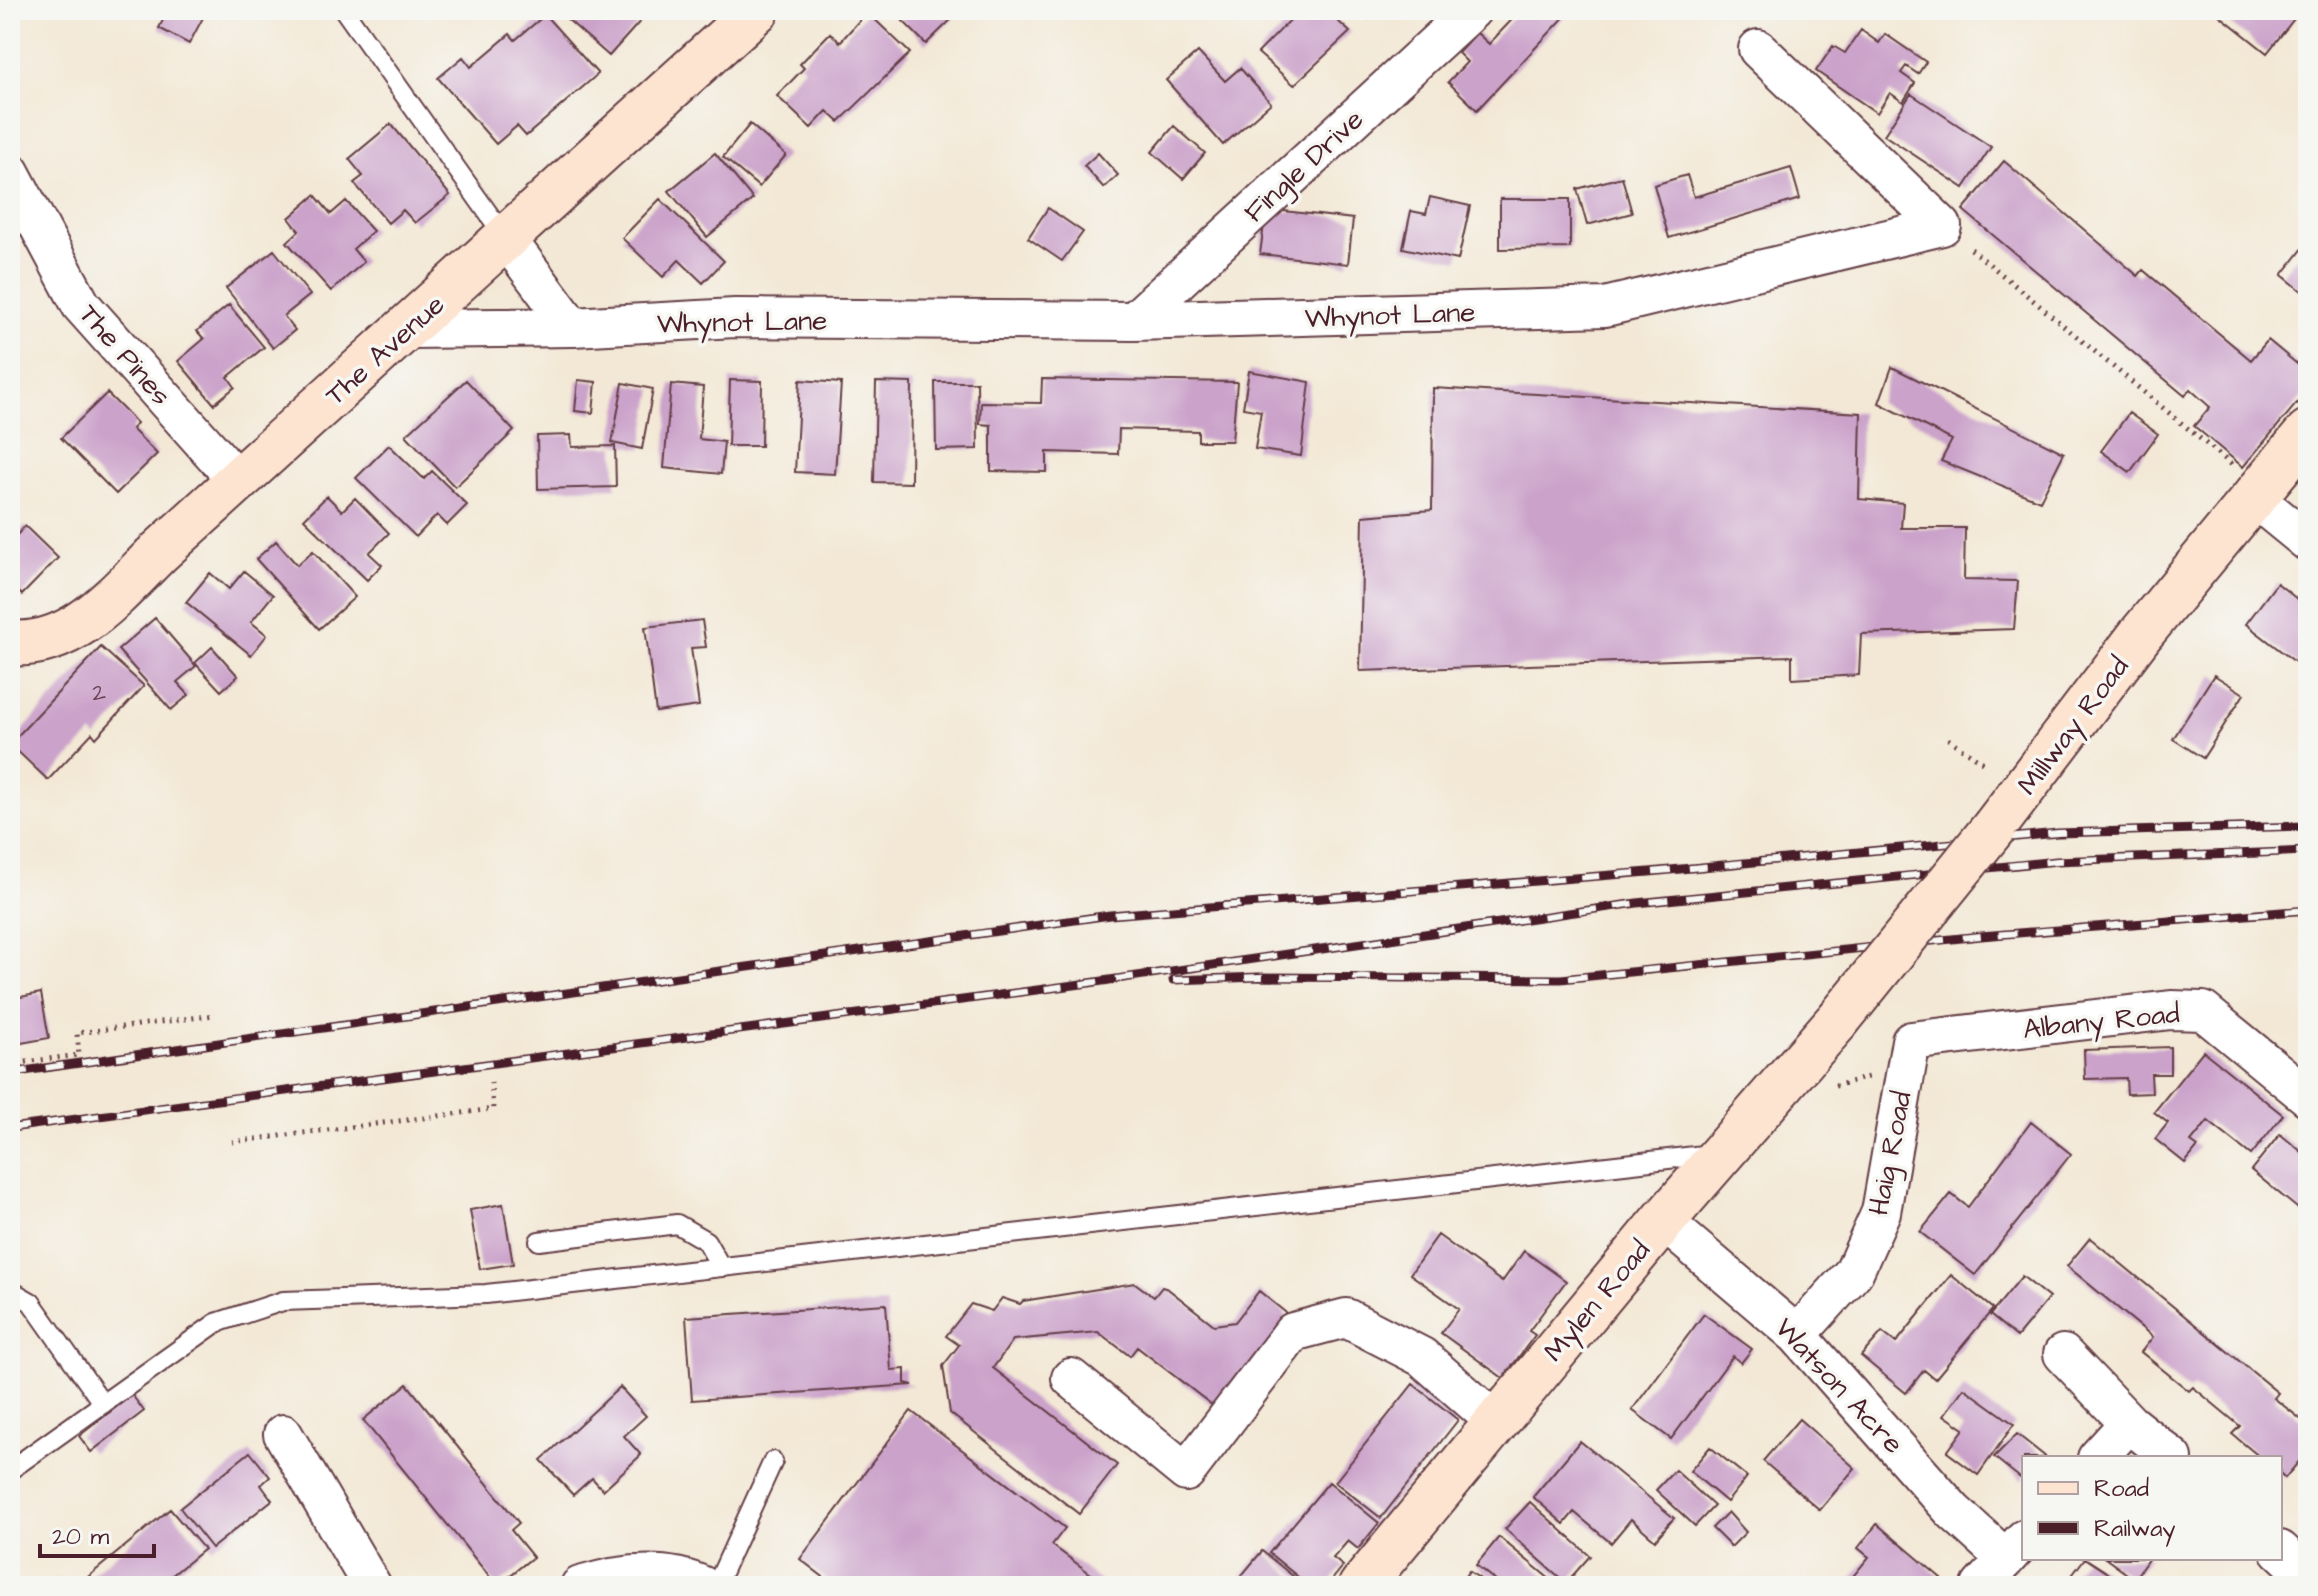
<svg xmlns="http://www.w3.org/2000/svg" width="2318" height="1596" font-family="'Architects Daughter',sans-serif">
<style>
.building{fill:#cba2ca}
.lines{fill:none;stroke-linecap:round;stroke-linejoin:round}
.lane-casing{stroke:#633d44;stroke-width:22}
.street-casing{stroke:#633d44;stroke-width:42}
.secondary-casing{stroke:#633d44;stroke-width:48}
.path{stroke:#633d44;stroke-width:5;stroke-dasharray:2 6;stroke-linecap:butt}
.lane{stroke:#fff;stroke-width:18}
.street{stroke:#fff;stroke-width:38}
.secondary{stroke:#fde4d0;stroke-width:44}
.rail-casing{stroke:#4a1f2b;stroke-width:9}
.rail{stroke:#f6f6f2;stroke-width:6;stroke-dasharray:18;stroke-linecap:butt}
.secondary-bridge-casing{stroke:#633d44;stroke-width:48;stroke-linecap:butt}
.secondary-bridge{stroke:#fde4d0;stroke-width:44}
.labels{text-anchor:middle;stroke-width:7;stroke-linejoin:round;paint-order:stroke}
.number-label{font-size:24px;fill:#6a4053}
.street-label{font-size:28px;fill:#4a1f2b;stroke:#f6f6f2}
</style>
<rect width="100%" height="100%" fill="#f6f6f2"/>
<filter id="ink" filterUnits="userSpaceOnUse"><feTurbulence type="fractalNoise" baseFrequency=".0125" numOctaves="2"/><feDisplacementMap in="SourceGraphic" scale="16" xChannelSelector="R" yChannelSelector="G"/><feConvolveMatrix kernelMatrix="1 2 1 2 8 2 1 2 1" color-interpolation-filters="sRGB"/></filter>
<filter id="wash" filterUnits="userSpaceOnUse"><feTurbulence type="fractalNoise" baseFrequency=".006" numOctaves="4" result="noise"/><feDisplacementMap in="SourceGraphic" scale="32" xChannelSelector="R" yChannelSelector="G"/><feGaussianBlur stdDeviation="1.8" result="paint"/><feColorMatrix in="noise" values="0 0 0 0 0 0 0 0 0 0 0 0 0 0 0 0 0 1.4 0 .05"/><feComposite in="paint" operator="in"/></filter>
<g filter="url(#wash)">
<rect width="100%" height="100%" fill="#f3e8d5"/>
<g id="blocks">
<path class="building" d="M 168,10 L 206,12 L 189,44 L 159,28 Z
M 557,10 L 633,10 L 643,18 L 609,56 Z
M 892,10 L 961,10 L 926,44 Z
M 1300,10 L 1326,10 L 1350,32 L 1294,85 L 1258,53 Z
M 1358,10 L 1377,10 L 1369,19 Z
M 1521,10 L 1571,10 L 1477,110 L 1448,82 L 1467,62 L 1458,53 L 1477,33 L 1489,44 Z
M 2213,10 L 2301,10 L 2267,53 Z
M 867,12 L 910,53 L 839,122 L 827,111 L 811,128 L 777,96 L 804,68 L 800,64 L 830,33 L 840,42 Z
M 545,15 L 598,74 L 526,136 L 517,126 L 496,144 L 438,78 L 463,57 L 471,67 L 510,34 L 515,40 Z
M 1861,30 L 1879,43 L 1885,34 L 1926,62 L 1918,74 L 1906,66 L 1901,73 L 1915,83 L 1903,102 L 1890,93 L 1877,113 L 1816,71 L 1833,46 L 1845,53 Z
M 1198,52 L 1225,81 L 1240,68 L 1271,103 L 1223,145 L 1166,80 Z
M 1911,94 L 1991,147 L 1964,188 L 1884,135 Z
M 391,124 L 450,195 L 415,223 L 403,210 L 388,223 L 354,183 L 363,176 L 349,159 Z
M 750,124 L 786,155 L 759,187 L 723,157 Z
M 1174,126 L 1205,153 L 1183,179 L 1152,152 Z
M 715,153 L 753,199 L 707,237 L 669,191 Z
M 1098,153 L 1118,175 L 1104,188 L 1084,166 Z
M 2004,161 L 2138,276 L 2143,270 L 2251,360 L 2268,340 L 2308,373 L 2308,390 L 2243,467 L 2194,426 L 2210,407 L 2190,389 L 2185,396 L 1963,210 Z
M 1791,168 L 1800,199 L 1669,238 L 1654,185 L 1687,175 L 1694,197 Z
M 1622,177 L 1632,213 L 1587,225 L 1577,189 Z
M 315,195 L 331,214 L 346,201 L 373,231 L 353,249 L 364,262 L 331,291 L 287,242 L 299,231 L 289,218 Z
M 1430,197 L 1470,206 L 1458,260 L 1403,248 L 1411,211 L 1426,214 Z
M 660,199 L 724,261 L 703,283 L 679,260 L 663,277 L 622,238 Z
M 1500,199 L 1570,199 L 1570,248 L 1500,249 Z
M 1048,208 L 1083,232 L 1062,261 L 1028,238 Z
M 1266,209 L 1353,219 L 1348,264 L 1260,254 Z
M 2308,242 L 2308,296 L 2282,275 Z
M 274,250 L 310,295 L 284,316 L 295,330 L 273,348 L 226,288 Z
M 229,305 L 264,347 L 228,377 L 235,387 L 214,404 L 178,361 L 204,339 L 197,331 Z
M 1892,367 L 2064,453 L 2040,501 L 1941,461 L 1952,440 L 1879,403 Z
M 1249,371 L 1310,382 L 1301,456 L 1255,449 L 1261,411 L 1243,408 Z
M 1042,379 L 1237,382 L 1232,441 L 1198,441 L 1198,431 L 1119,429 L 1118,454 L 1047,452 L 1047,472 L 991,471 L 991,425 L 980,424 L 981,402 L 1041,403 Z
M 466,380 L 514,431 L 455,487 L 406,435 Z
M 578,380 L 596,382 L 593,413 L 575,411 Z
M 730,380 L 762,381 L 761,446 L 728,446 Z
M 800,380 L 841,383 L 835,474 L 795,472 Z
M 876,382 L 912,383 L 911,483 L 874,482 Z
M 935,382 L 977,382 L 978,449 L 936,450 Z
M 623,383 L 653,389 L 642,449 L 612,443 Z
M 671,384 L 703,387 L 699,439 L 724,442 L 721,474 L 664,468 Z
M 1433,388 L 1861,413 L 1859,499 L 1903,503 L 1901,528 L 1965,528 L 1964,580 L 2018,581 L 2014,629 L 1861,634 L 1859,675 L 1792,679 L 1792,656 L 1360,671 L 1363,516 L 1432,510 Z
M 107,393 L 137,423 L 132,429 L 157,454 L 116,494 L 61,438 Z
M 2129,413 L 2158,434 L 2130,472 L 2101,451 Z
M 571,435 L 572,447 L 615,446 L 616,487 L 538,489 L 537,436 Z
M 389,445 L 424,479 L 432,471 L 467,505 L 447,525 L 437,515 L 416,537 L 356,478 Z
M 327,496 L 342,511 L 355,498 L 389,533 L 369,553 L 382,565 L 367,580 L 304,519 Z
M 25,526 L 58,558 L 22,595 L 10,583 L 10,530 L 16,536 Z
M 276,541 L 297,565 L 313,551 L 355,597 L 319,629 L 256,559 Z
M 244,571 L 273,595 L 251,622 L 267,635 L 251,655 L 186,602 L 210,573 L 229,589 Z
M 2277,583 L 2308,608 L 2308,672 L 2246,624 Z
M 155,618 L 196,666 L 177,682 L 189,695 L 171,710 L 118,650 Z
M 702,620 L 706,647 L 691,648 L 699,706 L 656,712 L 645,627 Z
M 101,647 L 144,686 L 96,738 L 92,733 L 48,780 L 10,744 Z
M 212,647 L 238,676 L 221,691 L 195,663 Z
M 2214,675 L 2244,694 L 2203,758 L 2173,739 Z
M 41,993 L 49,1038 L 10,1045 L 10,999 Z
M 2170,1047 L 2170,1074 L 2151,1074 L 2152,1093 L 2127,1094 L 2126,1078 L 2085,1079 L 2084,1050 Z
M 2203,1051 L 2283,1115 L 2251,1155 L 2208,1121 L 2191,1142 L 2198,1147 L 2185,1163 L 2155,1139 L 2168,1123 L 2154,1112 Z
M 2031,1122 L 2071,1154 L 1975,1275 L 1920,1232 L 1951,1194 L 1968,1207 Z
M 2280,1134 L 2308,1157 L 2308,1217 L 2251,1170 Z
M 503,1204 L 513,1264 L 480,1269 L 470,1210 Z
M 1438,1235 L 1502,1282 L 1524,1251 L 1566,1281 L 1529,1331 L 1535,1335 L 1503,1378 L 1441,1333 L 1459,1309 L 1410,1274 Z
M 2090,1238 L 2278,1393 L 2274,1398 L 2308,1425 L 2308,1451 L 2285,1478 L 2280,1473 L 2280,1458 L 2261,1458 L 2232,1434 L 2240,1426 L 2193,1387 L 2189,1391 L 2141,1352 L 2153,1337 L 2067,1266 Z
M 1951,1275 L 1993,1309 L 1935,1379 L 1924,1370 L 1906,1393 L 1861,1356 L 1882,1332 L 1896,1343 Z
M 2022,1276 L 2049,1298 L 2017,1337 L 1990,1315 Z
M 1135,1283 L 1154,1297 L 1162,1287 L 1168,1289 L 1214,1325 L 1235,1322 L 1259,1291 L 1285,1312 L 1287,1326 L 1221,1412 L 1137,1347 L 1130,1356 L 1098,1332 L 1013,1340 L 993,1368 L 1117,1465 L 1079,1514 L 950,1413 L 943,1366 L 959,1345 L 946,1336 L 971,1304 L 992,1311 L 1002,1298 L 1020,1304 L 1023,1301 Z
M 886,1304 L 891,1370 L 905,1369 L 905,1383 L 913,1385 L 692,1400 L 686,1317 Z
M 1704,1314 L 1752,1349 L 1741,1363 L 1733,1356 L 1671,1439 L 1632,1410 Z
M 407,1384 L 519,1523 L 511,1530 L 533,1557 L 497,1586 L 363,1420 Z
M 1413,1384 L 1458,1420 L 1381,1518 L 1335,1482 Z
M 620,1387 L 646,1416 L 624,1436 L 641,1455 L 603,1490 L 592,1478 L 573,1495 L 541,1460 Z
M 1964,1388 L 2014,1424 L 1978,1475 L 1947,1452 L 1964,1429 L 1944,1415 Z
M 132,1395 L 144,1411 L 91,1452 L 79,1436 Z
M 911,1411 L 1065,1528 L 1052,1545 L 1107,1586 L 835,1586 L 800,1559 Z
M 1799,1419 L 1855,1468 L 1820,1510 L 1763,1461 Z
M 2017,1434 L 2047,1458 L 2024,1458 L 2024,1481 L 1994,1457 Z
M 1580,1441 L 1674,1518 L 1655,1540 L 1631,1519 L 1611,1543 L 1574,1512 L 1564,1524 L 1533,1497 Z
M 1710,1447 L 1747,1477 L 1727,1502 L 1690,1471 Z
M 250,1452 L 270,1477 L 261,1485 L 272,1500 L 212,1548 L 180,1508 Z
M 1675,1470 L 1714,1506 L 1695,1526 L 1656,1490 Z
M 1329,1482 L 1379,1523 L 1358,1549 L 1348,1541 L 1333,1558 L 1343,1566 L 1327,1586 L 1309,1586 L 1269,1553 Z
M 1530,1502 L 1590,1556 L 1566,1583 L 1505,1529 Z
M 170,1509 L 204,1549 L 159,1586 L 77,1586 Z
M 1728,1512 L 1746,1532 L 1731,1547 L 1712,1528 Z
M 1877,1524 L 1941,1578 L 1933,1586 L 1845,1586 L 1869,1557 L 1858,1548 Z
M 1499,1537 L 1552,1581 L 1548,1586 L 1502,1586 L 1476,1565 Z
M 1262,1551 L 1305,1586 L 1233,1586 Z
M 2085,1558 L 2114,1577 L 2107,1586 L 2064,1586 Z
M 2105,1558 L 2149,1558 L 2134,1579 Z
M 1469,1571 L 1490,1586 L 1458,1586 Z
M 57,1578 L 63,1586 L 47,1586 Z"/>
</g>
</g>
<g filter="url(#ink)">
<use href="#blocks" fill-opacity="0" stroke="#633d44" stroke-width="2"/>
<g class="lines">
<g class="lane-casing">
<path id="lane" d="M 344,10 L 505,237
M 539,1241 L 677,1224 L 706,1241 L 721,1267
M 10,1290 L 31,1302 L 103,1404
M 10,1470 L 216,1323 L 283,1301 L 486,1294 L 1712,1154
M 716,1586 L 773,1461"/>
</g>
<g class="street-casing">
<path id="street" d="M 10,172 L 81,305 L 237,480
M 505,237 L 572,327
M 1134,321 L 1472,10
M 409,329 L 572,327 L 735,318 L 1134,321 L 1605,307 L 1942,226 L 1758,49
M 2253,497 L 2308,542
M 1663,1221 L 1797,1335 L 1953,1511 L 2006,1559
M 1797,1335 L 1854,1272 L 1881,1212 L 1911,1041 L 2171,1010 L 2203,1011 L 2308,1097
M 2063,1354 L 2129,1423
M 1071,1378 L 1186,1472 L 1293,1332 L 1346,1318 L 1422,1357 L 1495,1421
M 283,1434 L 372,1586
M 2097,1458 L 2129,1423 L 2173,1458
M 2280,1550 L 2308,1576
M 580,1586 C 619,1574 665,1568 703,1586
M 1981,1586 L 2024,1539"/>
</g>
<g class="secondary-casing">
<path id="secondary" d="M 10,643 C 74,649 118,592 159,552 L 757,10
M 1995,826 L 2141,634 L 2308,432
M 1361,1586 L 1663,1221 L 1838,1020"/>
</g>
<path class="path" d="M 1971,249 L 2232,465
M 1948,739 L 1985,764
M 10,1064 L 79,1055 L 77,1033 L 215,1015
M 1835,1086 L 1868,1077
M 232,1142 L 493,1109 L 491,1083"/>
<use href="#lane" class="lane"/>
<use href="#street" class="street"/>
<use href="#secondary" class="secondary"/>
<g class="rail-casing">
<path id="rail" d="M 1173,980 L 1260,977 L 1561,979 L 1981,936 L 2308,910
M 10,1073 L 1110,915 L 1649,872 L 2058,833 L 2308,826
M 10,1128 L 1089,983 L 1637,903 L 2057,861 L 2308,851"/>
</g>
<use href="#rail" class="rail"/>
<g class="secondary-bridge-casing">
<path id="secondary-bridge" d="M 1838,1020 L 1995,826"/>
</g>
<use href="#secondary-bridge" class="secondary-bridge"/>
</g>
</g>
<g class="labels">
<g class="number-label">
<text x="99" y="700">2</text>
</g>
<g class="street-label">
<text transform="translate(1303 165) rotate(-43)" y="10">Fingle Drive</text>
<text transform="translate(1390 314) rotate(-2)" y="10">Whynot Lane</text>
<text transform="translate(742 321) rotate(-1)" y="10">Whynot Lane</text>
<text transform="translate(384 349) rotate(-42)" y="10">The Avenue</text>
<text transform="translate(126 354) rotate(49)" y="10">The Pines</text>
<text transform="translate(2072 725) rotate(-53)" y="10">Millway Road</text>
<text transform="translate(2101 1020) rotate(-6)" y="10">Albany Road</text>
<text transform="translate(1889 1153) rotate(-79)" y="10">Haig Road</text>
<text transform="translate(1596 1300) rotate(-50)" y="10">Mylen Road</text>
<text transform="translate(1840 1385) rotate(47)" y="10">Watson Acre</text>
</g>
</g>
<rect width="2318" height="1596" fill="none" stroke="#f6f6f2" stroke-width="40"/>
<rect x="2022" y="1456" width="260" height="104" fill="#f6f6f2" stroke="#b1a0a2" stroke-width="2"/>
<rect x="2038" y="1482" width="40" height="12" fill="#fde4d0" stroke="#b1a0a2" stroke-width="2"/>
<text x="2094" y="1496" font-size="24" fill="#4a1f2b">Road</text>
<rect x="2038" y="1522" width="40" height="12" fill="#4a1f2b" stroke="#b1a0a2" stroke-width="2"/>
<text x="2094" y="1536" font-size="24" fill="#4a1f2b">Railway</text>
<path d="M40 1544v12h114v-12" fill="none" stroke="#4a1f2b" stroke-width="4"/>
<text x="52" y="1544" font-size="24" fill="#4a1f2b" stroke="#f6f6f2" stroke-width="6" paint-order="stroke">20 m</text>
</svg>
